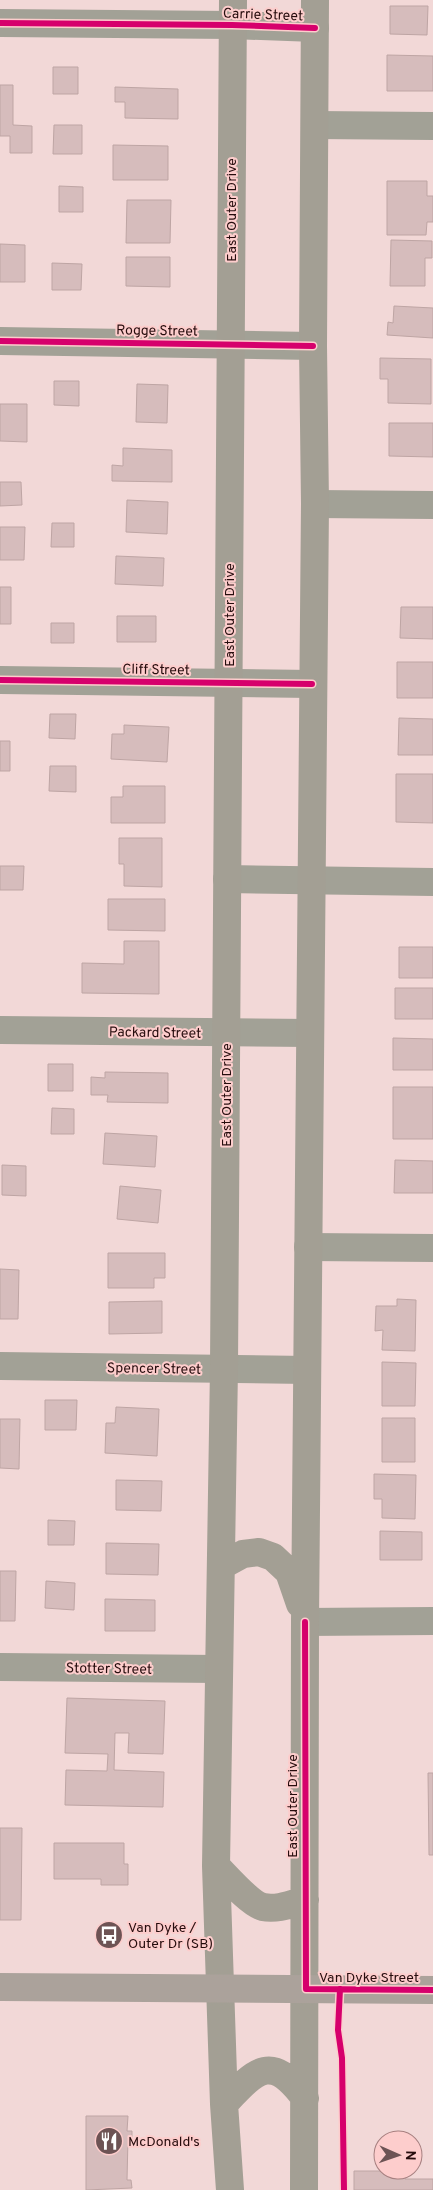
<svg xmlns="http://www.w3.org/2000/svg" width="433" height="2190" font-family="Overpass,sans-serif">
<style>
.building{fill:#d6bcbc;stroke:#bea5a4}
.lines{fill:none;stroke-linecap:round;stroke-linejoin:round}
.street{stroke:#a2a196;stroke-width:28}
.secondary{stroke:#a39f94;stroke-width:28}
.primary{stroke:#aba29b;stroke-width:28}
.cycleway-casing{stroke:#fdcdcc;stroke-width:9}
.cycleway{stroke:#d6006c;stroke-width:6}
.labels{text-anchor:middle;stroke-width:4;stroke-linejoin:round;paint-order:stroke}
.street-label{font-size:14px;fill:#260c0d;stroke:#fdcdcc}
.poi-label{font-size:14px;fill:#260c0d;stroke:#fdcdcc;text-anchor:start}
</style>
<rect width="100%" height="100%" fill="#f2d8d7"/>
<path class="building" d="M 390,6 L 428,6 L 427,35 L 390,34 Z
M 387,55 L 433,56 L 433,91 L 387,91 Z
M 53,67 L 78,67 L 78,94 L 53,94 Z
M 0,85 L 13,85 L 13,125 L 32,126 L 32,153 L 10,153 L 10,136 L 0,136 Z
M 115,87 L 178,89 L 178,119 L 125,118 L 125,102 L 115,102 Z
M 54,125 L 82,125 L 82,154 L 53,154 Z
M 113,145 L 168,146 L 168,180 L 113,180 Z
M 387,181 L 427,181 L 427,196 L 433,196 L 433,222 L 427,222 L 426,235 L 387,235 Z
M 59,186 L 83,187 L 83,212 L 59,212 Z
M 127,200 L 171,200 L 170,243 L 126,243 Z
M 391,240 L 432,241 L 432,258 L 425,258 L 425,286 L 390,286 Z
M 0,244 L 25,245 L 25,282 L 0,282 Z
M 126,257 L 170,257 L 170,287 L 126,286 Z
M 52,263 L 82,264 L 81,290 L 52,290 Z
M 394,306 L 433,308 L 433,338 L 387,335 L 388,322 L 393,323 Z
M 380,358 L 431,359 L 431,404 L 388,403 L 388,379 L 380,379 Z
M 54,381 L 79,381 L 79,406 L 54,405 Z
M 137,384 L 168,385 L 167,423 L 136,422 Z
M 0,404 L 27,404 L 27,442 L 0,441 Z
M 389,423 L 433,423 L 433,457 L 389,456 Z
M 123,448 L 172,450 L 172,482 L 112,481 L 112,465 L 123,466 Z
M 0,482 L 21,482 L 22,505 L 0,506 Z
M 127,500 L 168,502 L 167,534 L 126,532 Z
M 52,523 L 74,523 L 74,547 L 51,547 Z
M 0,527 L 25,527 L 24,560 L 0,560 Z
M 116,556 L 164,558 L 163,586 L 115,584 Z
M 0,587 L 11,587 L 11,624 L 0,624 Z
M 401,607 L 433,607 L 433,639 L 400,638 Z
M 117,616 L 156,616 L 156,642 L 117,642 Z
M 51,623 L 74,623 L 74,643 L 51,643 Z
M 397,662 L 433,662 L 433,698 L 397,698 Z
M 50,714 L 76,714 L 75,739 L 49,738 Z
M 399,718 L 433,719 L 433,755 L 398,755 Z
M 124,725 L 169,727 L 167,762 L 111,759 L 112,734 L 124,734 Z
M 0,741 L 10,741 L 10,771 L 0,771 Z
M 50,766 L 76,766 L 76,792 L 49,791 Z
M 396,774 L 433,774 L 433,823 L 396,822 Z
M 123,786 L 165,786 L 165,823 L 111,823 L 111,797 L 123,797 Z
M 119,838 L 162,838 L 162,887 L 124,886 L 124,864 L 119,864 Z
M 0,866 L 24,866 L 23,890 L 0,890 Z
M 108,899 L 165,899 L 165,931 L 108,930 Z
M 124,941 L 159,941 L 159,994 L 82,993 L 82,963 L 124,964 Z
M 399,947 L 433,947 L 433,978 L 399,978 Z
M 395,988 L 433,988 L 433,1019 L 395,1019 Z
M 393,1038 L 433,1039 L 433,1070 L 393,1070 Z
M 48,1064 L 73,1064 L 73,1091 L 48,1091 Z
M 105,1072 L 168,1073 L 168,1103 L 107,1102 L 108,1095 L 91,1095 L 91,1077 L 105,1078 Z
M 393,1087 L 433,1087 L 433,1139 L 393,1139 Z
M 52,1108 L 74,1109 L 74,1134 L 51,1134 Z
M 105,1133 L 157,1136 L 155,1167 L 103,1164 Z
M 395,1160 L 433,1161 L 433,1193 L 394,1193 Z
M 2,1165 L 26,1166 L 26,1196 L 2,1195 Z
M 120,1186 L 161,1190 L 158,1223 L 117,1219 Z
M 108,1253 L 165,1253 L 165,1278 L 154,1278 L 154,1288 L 108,1288 Z
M 0,1269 L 19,1270 L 18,1319 L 0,1319 Z
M 397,1299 L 416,1300 L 415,1351 L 382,1350 L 383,1330 L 375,1331 L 376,1306 L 397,1306 Z
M 162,1301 L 162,1333 L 109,1334 L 109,1302 Z
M 382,1362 L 416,1363 L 415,1406 L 382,1406 Z
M 45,1400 L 77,1400 L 76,1430 L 45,1430 Z
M 116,1407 L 159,1409 L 157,1456 L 105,1453 L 106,1423 L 115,1423 Z
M 382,1418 L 415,1418 L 415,1462 L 382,1462 Z
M 0,1419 L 20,1419 L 19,1469 L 0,1468 Z
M 374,1474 L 416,1475 L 415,1519 L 382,1518 L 382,1499 L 374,1499 Z
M 116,1480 L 162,1481 L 161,1511 L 116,1510 Z
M 48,1520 L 75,1521 L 74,1545 L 48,1545 Z
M 380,1531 L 422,1532 L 422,1560 L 380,1560 Z
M 106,1543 L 159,1544 L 158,1575 L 106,1574 Z
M 0,1571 L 16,1571 L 15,1621 L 0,1621 Z
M 46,1581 L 75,1583 L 74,1610 L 45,1608 Z
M 105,1599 L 155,1600 L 155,1631 L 105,1631 Z
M 67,1698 L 165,1701 L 163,1754 L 128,1753 L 129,1733 L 115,1733 L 114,1770 L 164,1772 L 163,1807 L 65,1805 L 66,1770 L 107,1771 L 108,1754 L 65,1753 Z
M 428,1773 L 433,1773 L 433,1855 L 429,1855 Z
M 0,1828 L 22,1828 L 21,1920 L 0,1920 Z
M 54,1843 L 124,1843 L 124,1864 L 128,1864 L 128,1885 L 101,1885 L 101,1879 L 54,1879 Z
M 86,2116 L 128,2116 L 127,2131 L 132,2131 L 132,2138 L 128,2138 L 127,2180 L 131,2180 L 132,2188 L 86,2190 Z
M 354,2171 L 405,2171 L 405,2179 L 433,2179 L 433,2190 L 354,2190 Z"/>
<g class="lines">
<path class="street" d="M 0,23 L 232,25 L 315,28
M 315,125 L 433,126
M 0,341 L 313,346
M 315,504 L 433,505
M 0,680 L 312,684
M 227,879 L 433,882
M 0,1030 L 310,1033
M 308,1247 L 433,1248
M 0,1366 L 307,1370
M 305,1622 L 433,1621
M 0,1667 L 219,1669"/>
<path class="secondary" d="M 221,1566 L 243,1554 L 259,1552 L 273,1557 L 289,1572 L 300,1604
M 216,1866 C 226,1876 250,1904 263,1907 C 277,1910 291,1904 305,1900
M 224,2104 C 257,2069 271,2053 305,2098
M 230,2190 L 224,2104 L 216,1866 L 224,1368 L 233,0
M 304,2190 L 305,1622 L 315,504 L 313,346 L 315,0"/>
<path class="primary" d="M 0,1987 L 433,1990"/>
<g class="cycleway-casing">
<path id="cycleway" d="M 0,23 L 232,25 L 315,28
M 0,341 L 313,346
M 0,680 L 312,684
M 305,1622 L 306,1989 L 433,1990
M 340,1989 L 338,2030 L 342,2058 L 344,2190"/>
</g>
<use href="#cycleway" class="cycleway"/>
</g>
<defs>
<g id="bus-disc" transform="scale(1.4375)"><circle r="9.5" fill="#6d5354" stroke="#fdcdcc"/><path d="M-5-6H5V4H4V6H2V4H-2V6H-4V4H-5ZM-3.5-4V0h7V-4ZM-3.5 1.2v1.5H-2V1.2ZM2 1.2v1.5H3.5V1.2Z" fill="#fff"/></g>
<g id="restaurant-disc" transform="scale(1.4375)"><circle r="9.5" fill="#6d5354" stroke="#fdcdcc"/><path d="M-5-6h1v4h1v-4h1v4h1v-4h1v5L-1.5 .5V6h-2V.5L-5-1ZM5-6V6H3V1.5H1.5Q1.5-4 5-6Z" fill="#fff"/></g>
</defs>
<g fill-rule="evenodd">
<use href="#bus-disc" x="109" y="1935"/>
<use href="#restaurant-disc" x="109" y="2141"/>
</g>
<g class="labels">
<g class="street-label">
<text transform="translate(263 14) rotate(2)" y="5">Carrie Street</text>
<text transform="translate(231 210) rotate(-90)" y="5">East Outer Drive</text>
<text transform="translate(157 330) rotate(1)" y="5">Rogge Street</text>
<text transform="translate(229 615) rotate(-90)" y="5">East Outer Drive</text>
<text transform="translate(156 669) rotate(1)" y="5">Cliff Street</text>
<text transform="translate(155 1032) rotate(1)" y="5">Packard Street</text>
<text transform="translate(226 1095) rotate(-90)" y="5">East Outer Drive</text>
<text transform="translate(154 1368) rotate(1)" y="5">Spencer Street</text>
<text transform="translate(109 1668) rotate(1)" y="5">Stotter Street</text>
<text transform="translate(292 1806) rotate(-90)" y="5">East Outer Drive</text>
<text x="369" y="1982">Van Dyke Street</text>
</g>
<g class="poi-label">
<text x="128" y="1932">Van Dyke /<tspan x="128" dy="16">Outer Dr (SB)</tspan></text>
<text x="128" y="2146">McDonald's</text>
</g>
</g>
<g transform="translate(398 2155) rotate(92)"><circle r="24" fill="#fdcdcc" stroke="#a78080"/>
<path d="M0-4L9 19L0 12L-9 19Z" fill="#6d5354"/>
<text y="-8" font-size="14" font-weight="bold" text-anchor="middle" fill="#260c0d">N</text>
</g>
</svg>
